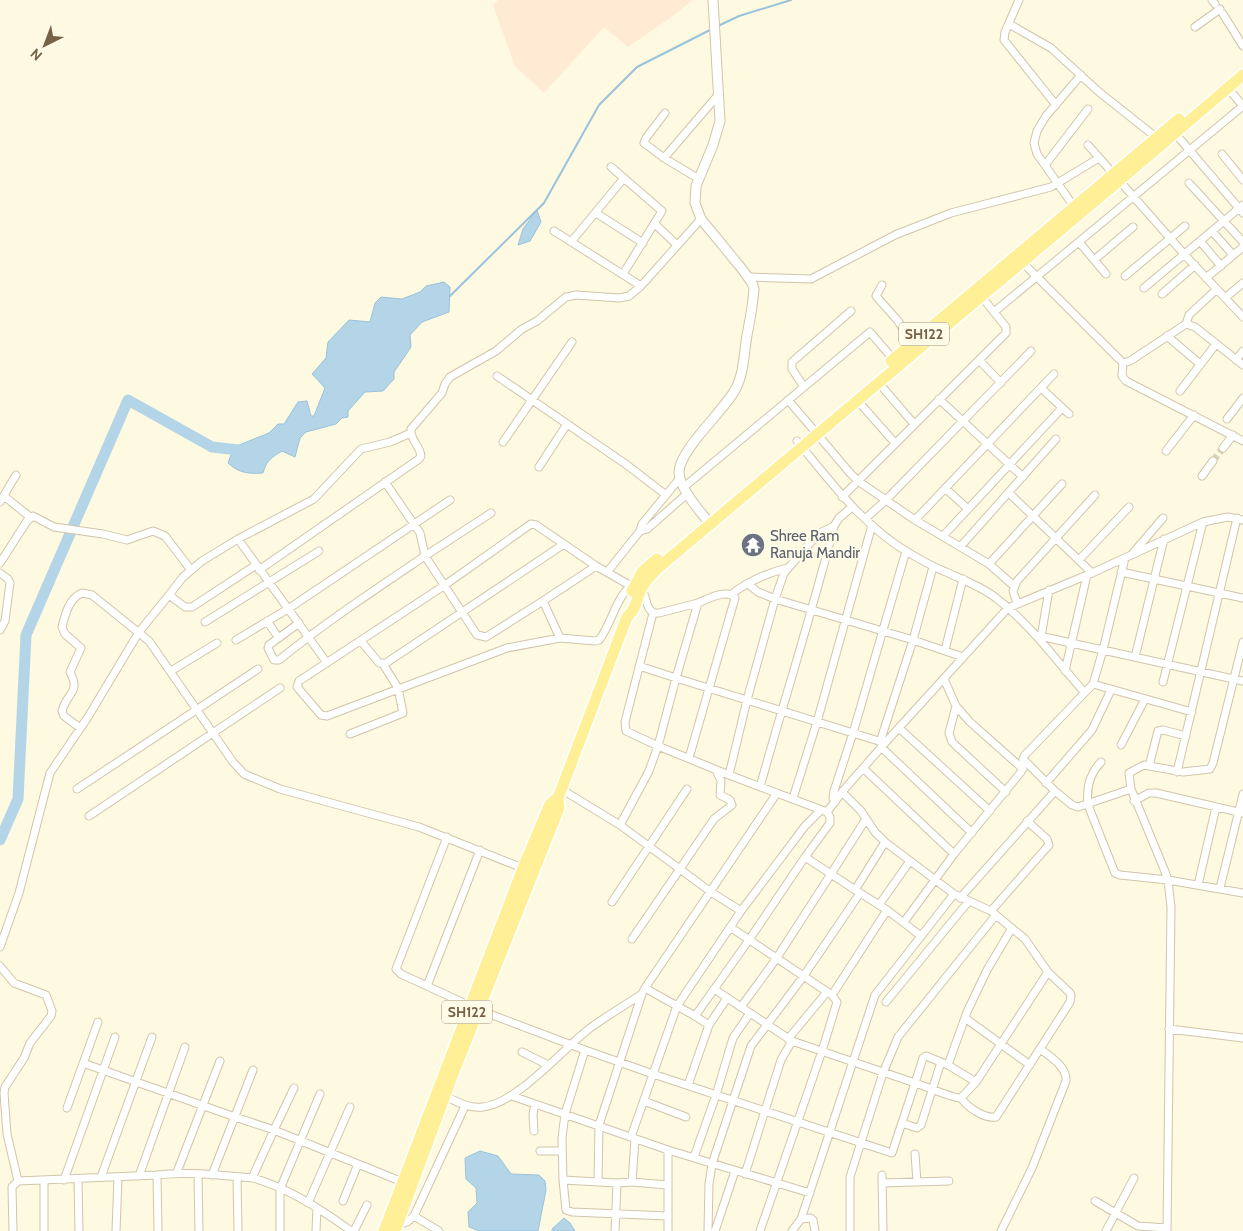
<svg xmlns="http://www.w3.org/2000/svg" width="1243" height="1231" font-family="Cabin,sans-serif">
<style>
.commercial{fill:#ffebd4}
.water{fill:#b4d5e8;stroke:#9ac2db}
.lines{fill:none;stroke-linecap:round;stroke-linejoin:round}
.stream{stroke:#9ac2db;stroke-width:2}
.river{stroke:#b4d5e8;stroke-width:11}
.minor-tunnel{stroke:#dcd3ba;stroke-width:7;stroke-dasharray:7 3.5;stroke-linecap:butt}
.minor-casing{stroke:#d1c5aa;stroke-width:9}
.tertiary-casing{stroke:#d1c5aa;stroke-width:11}
.primary-casing{stroke:#fff;stroke-width:14}
.minor{stroke:#fff;stroke-width:7}
.tertiary{stroke:#fff;stroke-width:9}
.primary{stroke:#fff097;stroke-width:11}
.labels{text-anchor:middle;stroke-width:5;stroke-linejoin:round;paint-order:stroke}
.shield{fill:#fffbe9;stroke:#a09077;stroke-width:1}
.shield-label{font-size:14px;font-weight:bold;fill:#776246}
.worship-label{font-size:15px;fill:#5b616d;stroke:#fffbe9;text-anchor:start}
</style>
<rect width="100%" height="100%" fill="#fef9e1"/>
<path class="commercial" d="M 498,0 L 693,0 L 670,18 L 628,47 L 604,27 L 544,93 L 515,66 L 493,5 Z"/>
<path class="water" d="M 537,210 L 541,222 L 530,241 L 518,245 L 523,229 Z
M 444,282 L 450,287 L 449,312 L 422,322 L 410,335 L 411,347 L 394,372 L 394,379 L 383,391 L 365,392 L 348,411 L 348,417 L 342,418 L 336,424 L 306,432 L 300,438 L 295,457 L 282,451 C 272,457 266,461 263,473 C 248,474 239,473 228,463 L 234,447 L 269,433 L 278,424 L 284,424 L 298,402 L 307,401 L 311,416 L 314,416 L 325,388 L 312,374 L 326,358 L 328,342 L 349,320 L 370,322 L 375,303 L 381,297 L 402,299 L 420,292 L 426,286 Z
M 480,1151 L 498,1156 L 511,1174 L 539,1175 L 545,1181 L 546,1190 L 538,1231 L 479,1231 L 469,1227 L 468,1212 L 477,1203 L 476,1188 L 466,1179 L 465,1158 Z
M 564,1218 L 570,1223 L 575,1231 L 552,1231 L 552,1229 Z"/>
<g class="lines">
<path class="stream" d="M 718,26 L 739,16 L 791,0
M 450,296 L 544,203 L 599,105 L 637,67 L 712,29"/>
<path class="river" d="M 0,840 L 18,799 L 26,635 L 128,400 L 212,447 L 248,451"/>
<path class="minor-tunnel" d="M 1213,461 L 1223,448"/>
<g class="minor-casing">
<path id="minor" d="M 1019,0 L 1005,32 L 1004,40 L 1056,105
M 1212,0 L 1215,4
M 1223,14 L 1243,46
M 1009,24 L 1051,48 L 1099,92 L 1157,138
M 1195,27 L 1220,9
M 1228,88 L 1243,106
M 665,113 L 646,138 L 644,143 L 664,158 L 699,179
M 1174,132 L 1243,213
M 1088,145 L 1184,254 L 1243,317
M 1222,154 L 1243,180
M 664,158 L 719,94
M 1045,165 L 1088,109
M 611,167 L 662,211 L 623,274
M 1189,183 L 1243,242
M 1075,208 L 1037,154 L 1034,143 L 1037,131 L 1046,116 L 1081,75
M 596,213 L 643,243
M 655,224 L 677,245
M 554,231 L 641,286
M 1212,231 L 1233,255
M 1200,241 L 1221,266
M 571,242 L 624,178
M 1079,242 L 1106,274
M 1020,260 L 1123,363 L 1130,361 L 1186,324 L 1195,327 L 1243,365
M 1094,260 L 1133,227
M 1125,276 L 1185,226
M 749,277 L 811,279 L 895,235 L 951,213 L 1051,187 L 1099,158
M 1206,278 L 1243,247
M 882,285 L 876,296 L 898,321 L 912,343
M 1144,288 L 1243,205
M 1162,294 L 1195,265
M 1225,298 L 1243,283
M 994,312 L 1243,106
M 1186,324 L 1189,315 L 1217,289
M 1167,336 L 1200,364
M 979,360 L 1001,383
M 1236,360 L 1243,351
M 1123,363 L 1122,376 L 1126,381 L 1243,441
M 497,376 L 627,465 L 666,495
M 878,382 L 914,424
M 804,387 L 792,369 L 792,362 L 851,311
M 1041,388 L 1069,414
M 1180,391 L 1216,344
M 939,399 L 1023,477
M 788,400 L 812,428
M 857,400 L 895,443
M 1227,419 L 1243,398
M 817,434 L 850,473 L 858,481 L 915,520 L 989,564 L 1014,586
M 797,441 C 831,482 862,525 909,553 C 921,560 933,567 946,572 C 963,580 981,586 996,598 C 1030,624 1056,660 1084,692
M 503,442 L 572,342
M 1223,448 L 1233,435
M 1166,451 L 1194,415
M 539,467 L 567,424
M 1202,476 L 1213,461
M 385,482 L 420,533 L 425,556 L 491,513
M 684,487 L 870,332 L 893,359
M 945,488 L 968,509
M 1009,493 L 1092,573
M 4,496 L 30,517
M 842,497 L 1006,333 L 1006,327 L 981,296
M 0,502 L 16,475
M 865,519 L 886,500 L 1031,351
M 915,520 L 1054,374
M 640,531 L 647,529 L 688,493
M 943,536 L 1062,408
M 238,539 L 327,663
M 961,546 L 1056,439
M 1133,553 L 1163,518
M 1079,560 L 1129,507
M 0,563 L 27,521 L 33,516 L 54,527 L 103,534 L 127,540 L 153,531 L 165,536 L 191,570
M 989,564 L 1062,484
M 259,570 L 419,459 L 421,456 C 420,446 410,440 411,429 L 442,393 L 445,384 L 450,377 L 496,351 L 522,329 L 537,321 L 566,297 L 576,295 L 619,298 L 629,296 L 641,286 L 701,219
M 608,571 L 640,531 L 642,524 L 680,478
M 1121,572 L 1243,598
M 0,573 L 8,579 L 10,583 L 5,621 L 0,630
M 748,584 L 758,592 L 775,599 L 913,640 L 963,657
M 631,586 L 596,566 L 536,525 L 531,524 L 445,585 L 299,681 L 297,687 L 321,715 L 327,716 L 507,648 L 560,638 L 595,641 L 599,640 C 611,626 618,590 635,584 C 650,593 642,604 653,613 L 659,613 L 698,603 L 676,678 L 639,666
M 732,594 C 747,582 768,573 787,568
M 169,595 L 185,607 L 192,607 L 256,565
M 543,601 L 596,566
M 1017,603 L 1013,591 L 1017,581 L 1095,495
M 653,613 L 625,722 L 626,731 L 658,746 L 729,775 L 827,812 L 830,817 L 830,823 L 805,857
M 267,621 L 278,637
M 205,622 L 319,551
M 299,623 L 269,645 L 268,648 L 274,660 L 279,660 C 326,622 376,589 425,556 L 477,635 L 486,637 L 543,601 L 560,638
M 1035,635 L 1243,681
M 1041,637 L 1049,590
M 236,640 L 288,609 L 450,500
M 361,641 L 379,663 L 386,663 L 564,544
M 945,650 L 963,579
M 1135,657 L 1164,539
M 171,671 L 217,643
M 1065,671 L 1087,575
M 944,679 L 956,706 L 970,722 L 1023,769
M 1163,682 L 1203,522
M 1093,684 L 1192,712
M 956,706 L 949,733 L 952,742 L 1006,792
M 80,728 L 64,716 L 62,711 C 67,692 81,693 70,672 L 81,648 L 65,634 L 62,627 C 65,615 69,598 82,593 L 92,595 L 149,641 L 233,762 L 244,774 L 280,789 L 419,827 L 525,869
M 899,728 L 990,811
M 350,734 L 403,713 L 398,688 L 383,664
M 880,742 L 913,640 L 933,567
M 1121,745 L 1145,699
M 881,747 L 972,833
M 689,758 L 735,598 C 727,588 708,599 698,603
M 1101,762 C 1089,774 1086,788 1088,805 L 1115,873 L 1120,875 L 1168,880 L 1243,893
M 1149,766 L 1158,731 L 1163,730 L 1186,736
M 863,768 L 954,854
M 1177,772 L 1237,518
M 729,775 L 747,700 L 775,599 L 784,573 L 818,534 L 834,526 L 839,518 L 852,507
M 1046,783 L 1092,730 L 1111,690
M 760,787 C 784,700 812,614 834,526
M 77,789 L 258,669
M 561,789 L 620,825 L 711,892 L 741,911
M 1131,789 L 1164,869 L 1168,880 L 1171,907 L 1167,1231
M 1055,791 L 1072,805 L 1078,807 L 1131,789 L 1129,773 L 1144,765 L 1183,772 L 1210,769 L 1213,763 L 1243,642
M 842,792 L 861,811 L 875,832 L 885,842 L 954,894 L 991,911 L 1025,939 L 1048,972 L 1070,993 L 1071,996 L 1070,1002 L 996,1117 C 985,1119 968,1108 961,1098
M 793,798 L 817,722 L 872,525
M 1134,801 L 1149,793 L 1156,793 L 1243,813
M 835,802 L 833,798 L 834,791 L 853,733 L 906,551
M 827,812 L 842,792 L 885,743 L 1008,608 L 1092,573 L 1203,522 L 1228,517 L 1243,520
M 89,816 L 280,688
M 620,825 L 649,771 L 658,746 L 676,678 L 885,743
M 447,837 L 396,969 L 401,974 L 479,1010 L 585,1050 L 565,1114 L 562,1138 L 563,1180 L 566,1210 L 572,1212 L 668,1216
M 1198,885 L 1216,807
M 1220,888 L 1243,794
M 855,890 L 885,842
M 960,898 L 1055,791 L 1023,759
M 612,902 L 687,789
M 879,905 L 910,861
M 991,911 L 1049,845 L 1047,839 L 1027,821
M 904,922 L 954,854 L 1021,772 L 1024,756 L 1093,684 L 1103,650 L 1125,558
M 730,927 L 832,995 L 837,1002 L 822,1051 L 760,1231
M 1012,928 L 987,970 L 967,1012 L 948,1065 L 926,1056 L 923,1058 L 915,1083 C 925,1086 954,1099 961,1098 L 976,1082 L 1048,972
M 632,939 L 714,819 L 732,805 L 730,800 L 720,795 L 721,781 L 716,770
M 0,947 L 19,893 L 50,773 L 88,717 L 139,632 L 169,595 L 183,577 L 202,561 L 238,539 L 314,499 L 361,449 L 390,442 L 411,433
M 0,966 L 14,983 L 46,995 L 52,1011 L 51,1016 L 30,1043 L 24,1058 L 5,1087 L 4,1093 L 7,1134 L 18,1181
M 427,986 L 480,850
M 645,988 L 777,793
M 714,989 L 792,1041 L 915,1083 L 892,1153 L 653,1074 L 677,1006 L 741,911 L 805,826 L 821,810
M 832,995 L 887,910
M 886,1002 L 968,902
M 741,1007 L 776,959 L 831,874 L 860,893
M 695,1016 L 749,940 L 805,857 L 831,874 L 866,819
M 965,1018 L 1030,1065
M 1169,1029 L 1243,1038
M 788,1039 L 827,992
M 585,1050 L 653,1074 L 631,1137
M 522,1052 L 548,1065
M 83,1063 L 235,1117 L 274,1130 L 294,1088
M 948,1065 L 976,1082
M 688,1085 L 709,1025 L 727,998
M 442,1096 C 457,1100 466,1109 483,1107 C 516,1104 563,1049 590,1028 C 607,1016 625,1005 642,994 L 645,988 L 695,1016 L 709,1025
M 512,1096 L 668,1150 L 810,1193
M 644,1101 L 686,1117
M 67,1108 L 98,1022
M 902,1123 L 917,1128 L 921,1125 L 941,1062
M 534,1131 L 533,1114 L 535,1104
M 635,1139 L 632,1182 L 667,1185
M 540,1151 L 562,1151
M 915,1154 L 917,1182
M 694,1157 L 716,1095 L 733,1038 L 750,1013
M 177,1172 L 220,1061
M 198,1174 L 199,1231
M 745,1174 L 781,1060 L 792,1041
M 157,1175 L 158,1231
M 212,1175 L 253,1070
M 882,1175 L 883,1231
M 139,1176 L 185,1047
M 101,1177 L 152,1037
M 237,1177 L 238,1231
M 252,1178 L 274,1130 L 405,1183
M 78,1179 L 79,1231
M 44,1180 L 44,1231
M 64,1180 L 115,1037
M 563,1180 L 617,1183 L 632,1182
M 598,1181 L 599,1125 L 642,994
M 882,1183 L 949,1181
M 343,1201 L 358,1164
M 1095,1201 L 1138,1226 L 1167,1228
M 308,1203 L 350,1107
M 414,1216 L 465,1106
M 801,1219 L 810,1218 L 813,1220 L 815,1231
M 397,1225 L 407,1222 L 414,1216 L 439,1231
M 13,1231 L 12,1187 L 18,1181 L 157,1175 C 181,1172 205,1174 230,1176 C 237,1177 246,1177 253,1178 C 286,1187 324,1211 351,1231
M 116,1231 L 118,1177
M 280,1231 L 280,1189 L 320,1094
M 316,1231 L 317,1208
M 354,1231 L 367,1205
M 615,1231 L 617,1183
M 668,1231 L 668,1150
M 708,1231 L 709,1184 L 712,1164 L 751,1046 L 803,977 L 860,893 L 887,910 L 921,936
M 715,1231 L 735,1171
M 792,1231 L 801,1219 L 875,995 L 954,894
M 850,1231 L 850,1177 L 883,1073 L 898,1037 L 996,915
M 1001,1231 L 1032,1168 L 1066,1081 C 1067,1067 1051,1057 1040,1049
M 1106,1231 L 1134,1178"/>
</g>
<g class="tertiary-casing">
<path id="tertiary" d="M 710,524 C 700,511 679,488 679,472 C 680,449 723,412 735,390 C 744,374 744,353 747,335 C 750,320 753,304 754,289 L 752,283 L 742,269 L 701,219 L 695,203 L 696,186 L 713,145 L 720,121 L 713,0"/>
</g>
<g class="primary-casing">
<path id="primary" d="M 891,361 L 1179,119
M 632,591 L 642,572 L 657,559
M 384,1231 L 523,868 L 550,804 L 558,798
M 395,1231 L 453,1074 L 559,808 L 558,798 L 627,617 C 636,610 637,597 642,587 C 646,580 652,574 658,568 L 1120,180 L 1243,75"/>
</g>
<use href="#minor" class="minor"/>
<use href="#tertiary" class="tertiary"/>
<use href="#primary" class="primary"/>
</g>
<defs>
<g id="temple-disc" transform="scale(1.25)"><circle r="9.5" fill="#6b7280" stroke="#fffbe9"/><path d="M0-6L5-2H3V0L6.5 2.5H4V6H1.5V3h-3V6H-4V2.5H-6.5L-3 0V-2H-5Z" fill="#fff"/></g>
</defs>
<g fill-rule="evenodd">
<use href="#temple-disc" x="753" y="545"/>
</g>
<g class="labels">
<g class="shield">
<rect x="899" y="322.5" width="50" height="23" rx="4"/>
<rect x="442" y="1000.5" width="50" height="23" rx="4"/>
</g>
<g class="shield-label">
<text x="924" y="339">SH122</text>
<text x="467" y="1017">SH122</text>
</g>
<g class="worship-label">
<text x="770" y="541">Shree Ram<tspan x="770" dy="17">Ranuja Mandir</tspan></text>
</g>
</g>
<g transform="translate(45 45) rotate(222)" stroke="#fffbe9" stroke-width="4" paint-order="stroke">
<path d="M0-4L9 19L0 12L-9 19Z" fill="#776246"/>
<text y="-8" font-size="14" font-weight="bold" text-anchor="middle" fill="#776246">N</text>
</g>
</svg>
